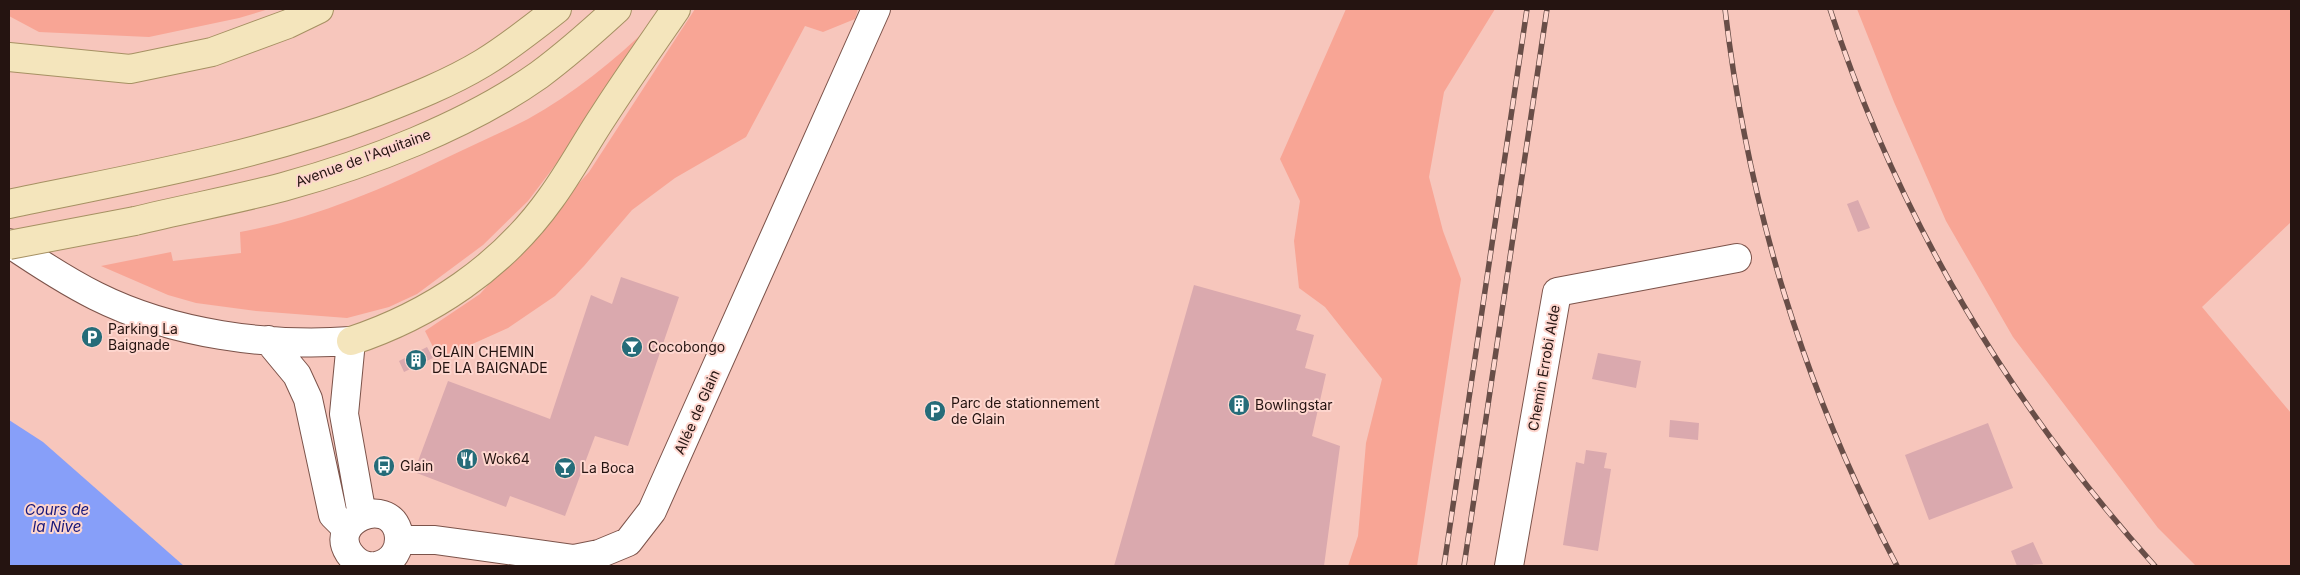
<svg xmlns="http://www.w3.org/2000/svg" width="2300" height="575" font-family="Inter,sans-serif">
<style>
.green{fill:#f8a595}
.water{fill:#879ff9}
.building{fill:#daa9ae}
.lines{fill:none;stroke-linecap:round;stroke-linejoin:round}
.minor-casing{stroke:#7c534a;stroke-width:30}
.major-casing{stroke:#a69163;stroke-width:30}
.minor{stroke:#fff;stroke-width:28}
.major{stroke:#f4e5bc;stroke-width:28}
.rail-casing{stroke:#694e48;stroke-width:5.5}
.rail{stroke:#fed6ce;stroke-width:4;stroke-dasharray:11;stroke-linecap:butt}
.major-bridge-casing{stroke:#a69163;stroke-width:30;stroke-linecap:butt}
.major-bridge{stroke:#f4e5bc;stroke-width:28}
.labels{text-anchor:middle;stroke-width:4;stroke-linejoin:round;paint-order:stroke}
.street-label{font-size:14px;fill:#251411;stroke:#fed6ce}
.poi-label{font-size:14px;fill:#251411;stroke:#fed6ce;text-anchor:start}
.water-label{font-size:15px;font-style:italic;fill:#18187a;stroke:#fed6ce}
</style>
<rect width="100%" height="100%" fill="#f7c6bc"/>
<path class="green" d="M 9,9 L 269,9 L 239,18 L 149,37 L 39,32 L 9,16 Z
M 695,9 L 858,9 L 855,19 L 823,32 L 805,26 L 746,137 L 675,178 L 632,210 L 584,266 L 555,296 L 508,328 L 439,359 L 425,331 L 480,294 L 589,172 Z
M 1346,9 L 1495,9 L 1444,92 L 1429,177 L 1443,231 L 1461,279 L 1417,566 L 1348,566 L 1358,536 L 1366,443 L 1382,379 L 1325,307 L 1299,288 L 1294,241 L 1300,201 L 1280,159 Z
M 1857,9 L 2291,9 L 2291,222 L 2202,307 L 2291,413 L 2291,566 L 2196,566 L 2158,528 L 2013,337 L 1946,221 L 1894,102 Z
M 651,25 L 575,139 L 528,201 L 483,245 L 417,294 L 389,307 L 347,318 L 256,311 L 196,303 L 168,295 L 101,266 L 171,252 L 173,261 L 241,253 L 240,232 C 312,219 381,190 446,158 C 473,145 501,133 528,119 C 573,94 615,60 651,25 Z"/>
<path class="water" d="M 9,420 L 43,442 L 184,566 L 9,566 Z"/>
<path class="building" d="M 1858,200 L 1870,228 L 1858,232 L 1847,204 Z
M 621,277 L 679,297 L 628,446 L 595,436 L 565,516 L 510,496 L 506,507 L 414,472 L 448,381 L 550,419 L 591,295 L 612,304 Z
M 1194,285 L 1301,315 L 1296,330 L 1314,335 L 1305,368 L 1326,374 L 1312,436 L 1340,446 L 1324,566 L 1114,566 Z
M 427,347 L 433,358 L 404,372 L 399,361 Z
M 1598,353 L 1641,361 L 1636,388 L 1592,379 Z
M 1670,420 L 1699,423 L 1698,440 L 1669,437 Z
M 1988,423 L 2013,488 L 1929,520 L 1905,455 Z
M 1586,450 L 1607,453 L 1604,468 L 1611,469 L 1598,551 L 1563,545 L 1576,462 L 1584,464 Z
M 2033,542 L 2043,564 L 2017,566 L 2011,551 Z"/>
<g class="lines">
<g class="minor-casing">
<path id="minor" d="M 9,243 C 37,262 66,281 96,296 C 172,334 268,347 351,341 L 344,414 L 362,515
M 268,340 L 297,375 L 308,399 L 333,515 L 347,529
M 399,540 L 435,540 L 574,559 L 599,554 L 628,542 L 652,511 L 876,9
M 368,566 C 359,565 354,560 349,553 C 328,521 387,495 398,531 C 402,548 393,563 376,566
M 1509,566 L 1557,292 L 1737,258"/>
</g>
<g class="major-casing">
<path id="major" d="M 9,57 L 130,69 L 212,52 L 288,24 L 319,9
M 9,204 C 133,178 258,157 376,112 C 412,98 450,83 483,63 C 509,47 533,28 557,9
M 135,221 C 184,209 234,200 283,187 C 367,164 467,126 539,75 C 566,55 592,32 617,9
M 351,341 C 430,315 502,267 551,198 C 570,172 586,142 604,115 C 627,79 652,44 676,9"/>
</g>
<use href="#minor" class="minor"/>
<use href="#major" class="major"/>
<g class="rail-casing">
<path id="rail" d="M 1725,9 C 1748,207 1804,389 1897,566
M 1830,9 C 1897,216 2010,405 2155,566
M 1444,566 L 1527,9
M 1464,566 L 1547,9"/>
</g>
<use href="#rail" class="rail"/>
<g class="major-bridge-casing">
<path id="major-bridge" d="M 9,245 L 135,221"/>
</g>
<use href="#major-bridge" class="major-bridge"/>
</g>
<defs>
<g id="parking-disc" transform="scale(1.125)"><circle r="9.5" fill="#256c79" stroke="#fed6ce"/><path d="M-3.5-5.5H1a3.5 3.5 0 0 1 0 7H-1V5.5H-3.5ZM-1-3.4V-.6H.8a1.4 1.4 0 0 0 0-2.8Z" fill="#fff"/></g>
<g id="bar-disc" transform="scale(1.125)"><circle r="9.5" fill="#256c79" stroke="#fed6ce"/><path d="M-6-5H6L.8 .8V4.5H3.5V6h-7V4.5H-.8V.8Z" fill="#fff"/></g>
<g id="building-disc" transform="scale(1.125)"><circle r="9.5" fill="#256c79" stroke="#fed6ce"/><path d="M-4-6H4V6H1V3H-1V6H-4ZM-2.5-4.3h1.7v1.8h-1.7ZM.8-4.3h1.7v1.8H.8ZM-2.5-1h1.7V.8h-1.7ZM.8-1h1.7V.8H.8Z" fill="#fff"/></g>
<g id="restaurant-disc" transform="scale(1.125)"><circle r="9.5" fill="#256c79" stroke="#fed6ce"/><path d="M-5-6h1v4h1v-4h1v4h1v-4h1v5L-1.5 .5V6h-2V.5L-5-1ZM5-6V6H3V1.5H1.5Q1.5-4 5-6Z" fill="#fff"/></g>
<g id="bus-disc" transform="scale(1.125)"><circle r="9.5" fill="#256c79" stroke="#fed6ce"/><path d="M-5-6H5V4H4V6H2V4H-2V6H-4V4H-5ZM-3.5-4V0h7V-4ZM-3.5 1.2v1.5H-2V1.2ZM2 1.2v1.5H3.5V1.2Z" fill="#fff"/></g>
</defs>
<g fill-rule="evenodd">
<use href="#parking-disc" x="92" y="337"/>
<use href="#bar-disc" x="632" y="347"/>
<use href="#building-disc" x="416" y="360"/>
<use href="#building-disc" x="1239" y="405"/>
<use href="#parking-disc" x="935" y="411"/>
<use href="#restaurant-disc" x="467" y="459"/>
<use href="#bus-disc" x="384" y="466"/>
<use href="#bar-disc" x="565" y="468"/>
</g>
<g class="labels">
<g class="street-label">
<text transform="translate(363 158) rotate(-20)" y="5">Avenue de l'Aquitaine</text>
<text transform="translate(1544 368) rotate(-80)" y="5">Chemin Errobi Alde</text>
<text transform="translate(697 412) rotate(-66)" y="5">Allée de Glain</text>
</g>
<g class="poi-label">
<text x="108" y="334">Parking La<tspan x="108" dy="16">Baignade</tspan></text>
<text x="648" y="352">Cocobongo</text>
<text x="432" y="357">GLAIN CHEMIN<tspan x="432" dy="16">DE LA BAIGNADE</tspan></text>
<text x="951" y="408">Parc de stationnement<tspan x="951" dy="16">de Glain</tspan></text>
<text x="1255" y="410">Bowlingstar</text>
<text x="483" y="464">Wok64</text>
<text x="400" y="471">Glain</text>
<text x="581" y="473">La Boca</text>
</g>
<g class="water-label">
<text x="57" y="515">Cours de<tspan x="57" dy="17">la Nive</tspan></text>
</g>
</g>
<rect width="2300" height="575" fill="none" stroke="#251411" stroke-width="20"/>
</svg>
